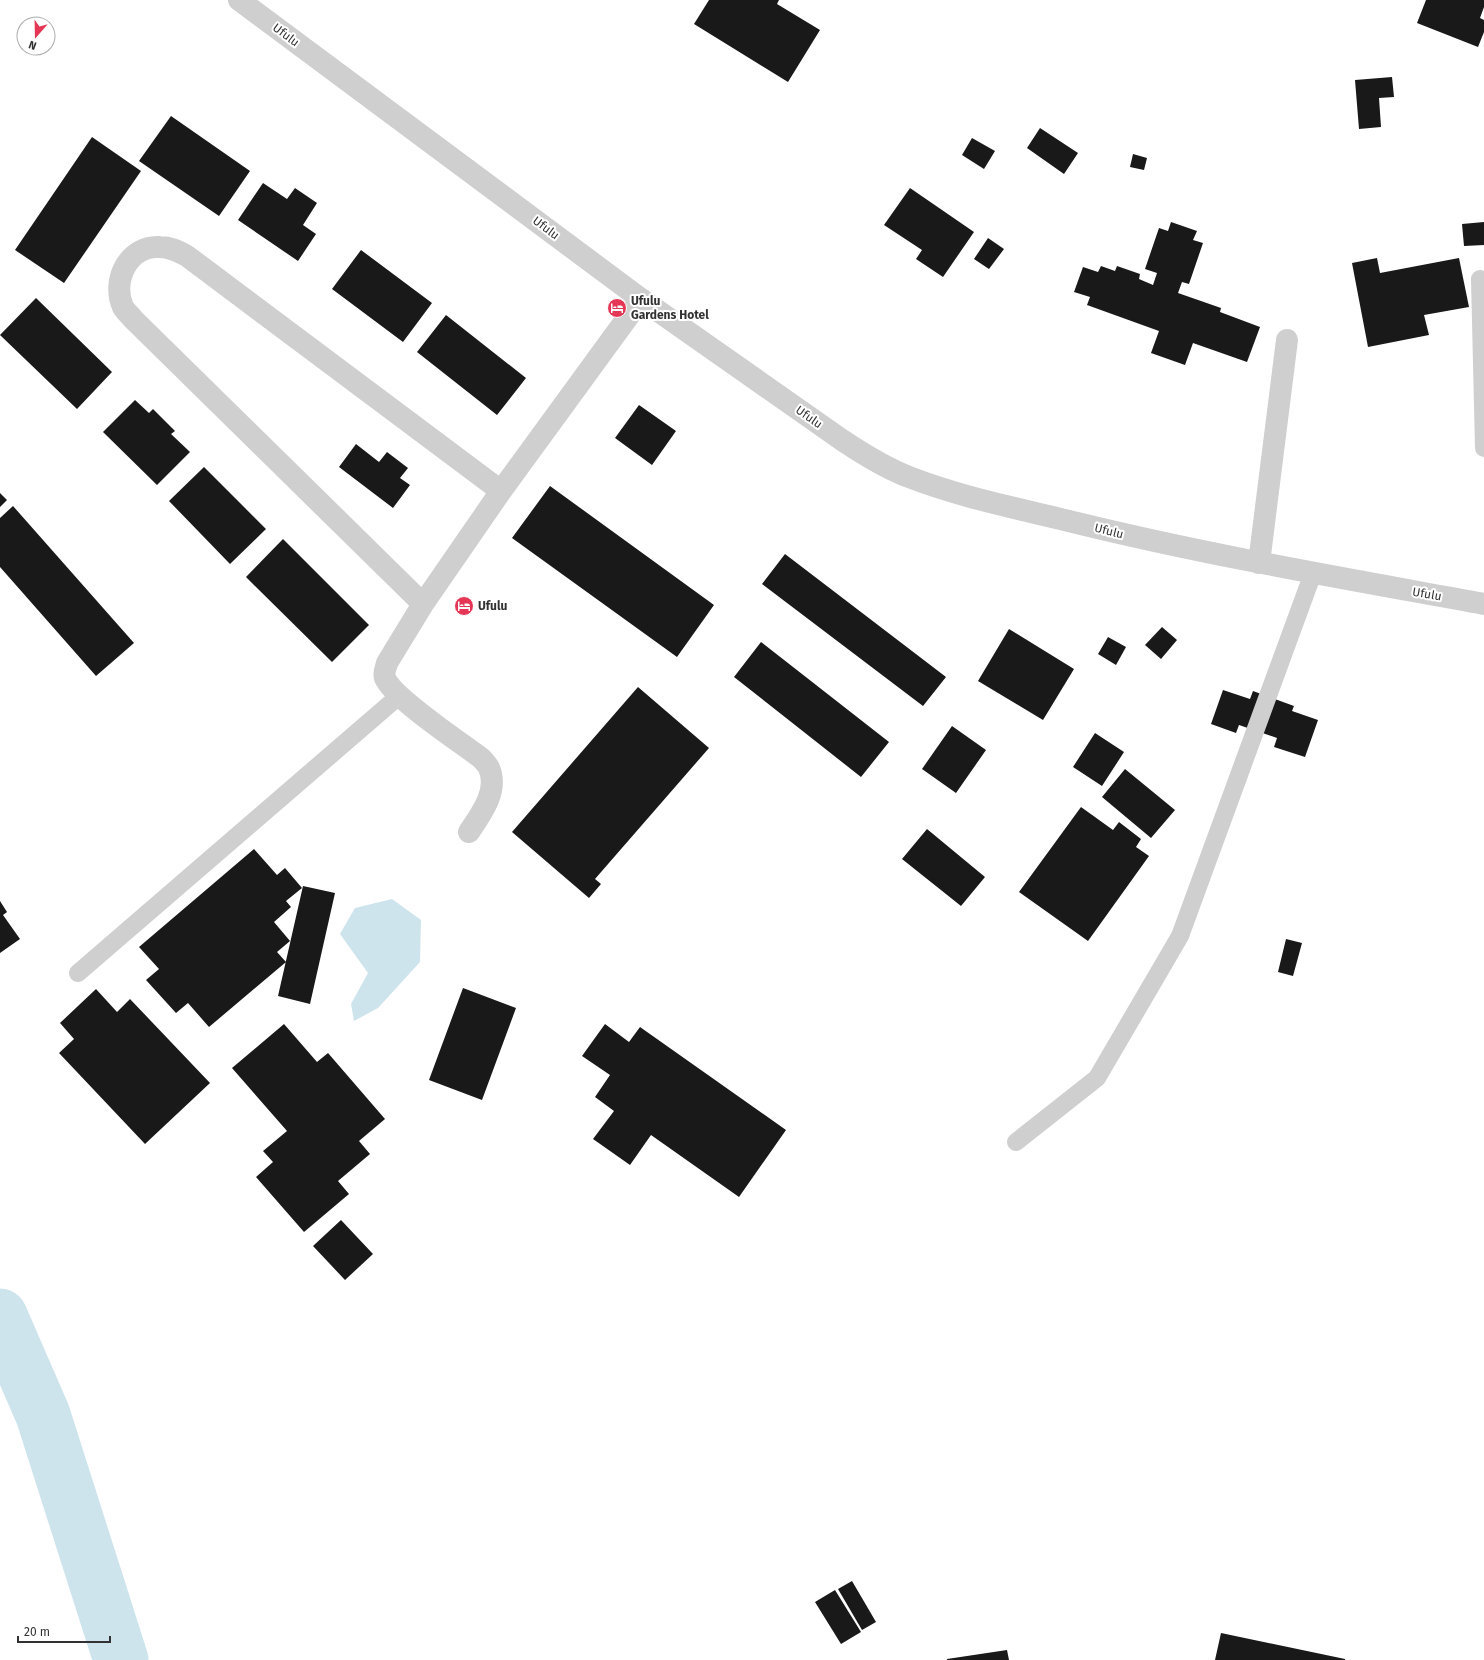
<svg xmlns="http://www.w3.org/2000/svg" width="1484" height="1660" font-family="'Fira Sans',sans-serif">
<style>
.water{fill:#cde4ed}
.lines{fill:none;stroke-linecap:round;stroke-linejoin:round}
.river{stroke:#cde4ed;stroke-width:55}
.building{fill:#191919}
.service{stroke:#cfcfcf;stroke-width:18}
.minor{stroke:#cfcfcf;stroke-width:22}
.tertiary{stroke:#cfcfcf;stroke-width:22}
.labels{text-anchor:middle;stroke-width:4;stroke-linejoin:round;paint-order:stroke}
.street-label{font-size:12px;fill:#323232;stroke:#fff}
.poi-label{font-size:12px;font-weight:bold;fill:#323232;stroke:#fff;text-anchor:start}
</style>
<rect width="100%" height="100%" fill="#fff"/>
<path class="water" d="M 392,899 L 421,920 L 420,962 L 378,1008 L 354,1021 L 351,1004 L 368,973 L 340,934 L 355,908 Z"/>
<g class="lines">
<path class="river" d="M 0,1316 L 43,1415 L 121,1660"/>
</g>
<path class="building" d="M 709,0 L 779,0 L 777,4 L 820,30 L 788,82 L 694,24 Z
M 1426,0 L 1484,0 L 1484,7 L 1480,18 L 1484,20 L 1484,32 L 1478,47 L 1417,23 Z
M 1392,77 L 1394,97 L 1379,98 L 1381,127 L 1359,129 L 1355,80 Z
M 171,116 L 250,171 L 219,216 L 139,161 Z
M 1040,128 L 1078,153 L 1064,174 L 1027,148 Z
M 92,137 L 141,171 L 64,283 L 15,250 Z
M 972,138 L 995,151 L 984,169 L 962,155 Z
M 1133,154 L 1147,158 L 1144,170 L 1130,167 Z
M 263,183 L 287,199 L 295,188 L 317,203 L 303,225 L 316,234 L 298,261 L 238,220 Z
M 910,188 L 974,232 L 943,277 L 916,259 L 922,250 L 884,225 Z
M 1171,222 L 1197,231 L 1193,240 L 1203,243 L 1189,284 L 1182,282 L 1178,293 L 1221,308 L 1220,312 L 1260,327 L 1247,362 L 1193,343 L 1185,365 L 1151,353 L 1159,331 L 1087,305 L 1090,297 L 1074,292 L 1083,267 L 1098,272 L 1101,266 L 1115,271 L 1117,266 L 1140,274 L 1139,279 L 1153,285 L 1157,273 L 1145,269 L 1159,228 L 1168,231 Z
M 1484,222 L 1484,245 L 1464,246 L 1462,224 Z
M 988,238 L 1004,249 L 989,269 L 974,259 Z
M 361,250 L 432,303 L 403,342 L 332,289 Z
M 1377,258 L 1380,273 L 1459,258 L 1469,307 L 1424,315 L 1429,335 L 1368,347 L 1352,263 Z
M 36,298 L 112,372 L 77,409 L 0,335 Z
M 446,315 L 526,378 L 497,415 L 417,352 Z
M 135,400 L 149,413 L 153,409 L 175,431 L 171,434 L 190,452 L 157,485 L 103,432 Z
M 639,405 L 676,431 L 652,465 L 615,438 Z
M 356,444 L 379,462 L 387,452 L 408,468 L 400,478 L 410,485 L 393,508 L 339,467 Z
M 204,467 L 266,529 L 230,564 L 169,501 Z
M 550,486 L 714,605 L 677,657 L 512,538 Z
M 0,493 L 7,500 L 0,507 Z
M 13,506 L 134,643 L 96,676 L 0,567 L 0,518 Z
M 283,539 L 369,625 L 332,662 L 246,577 Z
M 785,554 L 946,677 L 923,706 L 762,584 Z
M 1162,627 L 1177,640 L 1161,659 L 1145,645 Z
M 1009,629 L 1074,669 L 1043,720 L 978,681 Z
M 1108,637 L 1126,647 L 1116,665 L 1098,654 Z
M 761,642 L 889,742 L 861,777 L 734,677 Z
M 638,687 L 709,748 L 595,879 L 601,884 L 589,898 L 512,832 Z
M 1223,690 L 1250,699 L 1253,691 L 1294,706 L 1292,711 L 1318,720 L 1305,757 L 1274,747 L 1277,738 L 1239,725 L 1236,733 L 1211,724 Z
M 952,726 L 986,750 L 956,793 L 922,769 Z
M 1095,733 L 1124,752 L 1102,786 L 1073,767 Z
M 1125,769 L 1175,810 L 1151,838 L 1102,797 Z
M 1081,807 L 1113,830 L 1119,822 L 1141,839 L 1136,847 L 1149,856 L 1088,941 L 1019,892 Z
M 927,829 L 985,877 L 961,906 L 902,859 Z
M 254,849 L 277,875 L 285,868 L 302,888 L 286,901 L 291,907 L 274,922 L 290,941 L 277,952 L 286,962 L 209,1027 L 188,1003 L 176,1013 L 146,980 L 159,969 L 139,947 Z
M 303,886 L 335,893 L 310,1004 L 278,996 Z
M 0,901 L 7,912 L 3,915 L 20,939 L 0,953 Z
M 1286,939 L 1302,943 L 1293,976 L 1278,972 Z
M 463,988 L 516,1008 L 482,1100 L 429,1080 Z
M 96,989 L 117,1012 L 130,999 L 210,1083 L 145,1144 L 59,1053 L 74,1039 L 60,1023 Z
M 284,1024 L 317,1062 L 328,1053 L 385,1119 L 359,1141 L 370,1154 L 338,1181 L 349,1194 L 304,1232 L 256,1177 L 273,1162 L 263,1151 L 287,1131 L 232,1068 Z
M 605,1024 L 629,1042 L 640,1027 L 786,1130 L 739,1197 L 651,1135 L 630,1165 L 593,1139 L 614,1111 L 595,1097 L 610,1075 L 582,1056 Z
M 341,1220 L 373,1254 L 345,1280 L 313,1246 Z
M 852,1581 L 876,1622 L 862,1630 L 838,1589 Z
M 835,1590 L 861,1632 L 841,1644 L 815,1602 Z
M 1221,1633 L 1345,1659 L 1345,1660 L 1215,1660 Z
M 1007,1650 L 1009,1660 L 947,1660 L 947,1659 Z"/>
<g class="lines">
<path class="service" d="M 1480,279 L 1484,448
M 78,973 L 399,696
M 1016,1142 L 1097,1078 L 1180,936 L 1313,573"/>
<path class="minor" d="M 1259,563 L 1287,340
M 423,604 L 133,319 C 130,315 125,311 123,307 C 111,280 129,245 160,247 C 170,247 178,251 187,256 L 501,491
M 469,832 C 481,814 499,791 489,768 C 487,764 484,761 481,758 C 460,742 393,698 385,678 C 383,672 386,668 387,663 L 423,604 L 501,491 L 641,299"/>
<path class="tertiary" d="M 239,0 L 641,299 L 842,440 C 863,454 885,468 909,477 C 963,498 1021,509 1077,523 C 1212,556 1348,579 1484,604"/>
</g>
<defs>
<g id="hotel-disc" transform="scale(1)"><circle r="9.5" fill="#e53755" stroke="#fff"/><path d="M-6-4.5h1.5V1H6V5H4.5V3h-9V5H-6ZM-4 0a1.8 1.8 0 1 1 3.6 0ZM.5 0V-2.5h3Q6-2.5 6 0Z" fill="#fff"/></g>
</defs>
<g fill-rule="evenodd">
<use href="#hotel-disc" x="617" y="308"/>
<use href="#hotel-disc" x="464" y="606"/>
</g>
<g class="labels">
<g class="street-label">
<text transform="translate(286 35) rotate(37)" y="4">Ufulu</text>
<text transform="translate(546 228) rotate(37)" y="4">Ufulu</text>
<text transform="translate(809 417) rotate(35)" y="4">Ufulu</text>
<text transform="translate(1109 531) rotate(14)" y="4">Ufulu</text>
<text transform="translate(1427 594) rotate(10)" y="4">Ufulu</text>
</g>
<g class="poi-label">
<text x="631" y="305">Ufulu<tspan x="631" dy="14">Gardens Hotel</tspan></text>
<text x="478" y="610">Ufulu</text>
</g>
</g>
<g transform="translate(36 36) rotate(200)"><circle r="19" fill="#ffffff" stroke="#adadad"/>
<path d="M0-3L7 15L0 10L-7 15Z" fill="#e53755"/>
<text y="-6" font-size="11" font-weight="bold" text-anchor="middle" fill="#323232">N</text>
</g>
<path d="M18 1636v6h92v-6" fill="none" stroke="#323232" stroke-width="2"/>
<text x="24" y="1636" font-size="12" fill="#323232" stroke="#ffffff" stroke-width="3" paint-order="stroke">20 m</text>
</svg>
